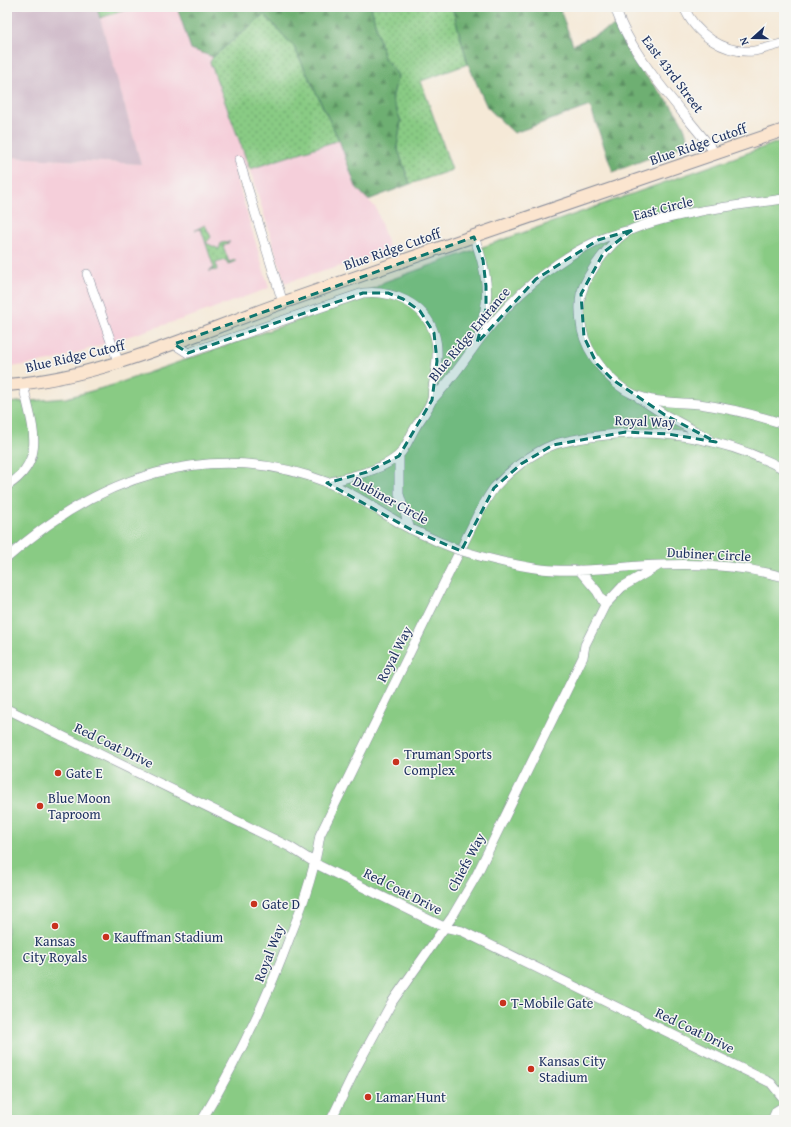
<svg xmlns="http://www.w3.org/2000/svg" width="791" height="1127" font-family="'Gentium Book Plus',serif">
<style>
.built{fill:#f5cfda}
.industrial{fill:#d1bdcb}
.grass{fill:url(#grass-dots);stroke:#527d71}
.forest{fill:url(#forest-firs);stroke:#446f68}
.pitch{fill:#89cb84;stroke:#527d71}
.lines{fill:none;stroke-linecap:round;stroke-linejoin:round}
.street-casing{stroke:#888c9a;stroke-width:10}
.secondary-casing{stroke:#888c9a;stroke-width:14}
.street{stroke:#fff;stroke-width:9}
.secondary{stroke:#fbe5cf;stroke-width:12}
.street-bridge-casing{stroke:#888c9a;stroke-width:10;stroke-linecap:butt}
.street-bridge{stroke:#fff;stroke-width:9}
.marked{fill:#0f766e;fill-opacity:0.2;stroke:#0f766e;stroke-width:3;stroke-dasharray:8 5;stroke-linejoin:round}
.poi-dot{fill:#c8321e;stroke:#f6f6f2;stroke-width:1.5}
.labels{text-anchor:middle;stroke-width:3;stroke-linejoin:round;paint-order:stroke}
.street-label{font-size:14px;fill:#1b2f5e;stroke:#f6f6f2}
.poi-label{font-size:14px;fill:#1b2f5e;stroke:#f6f6f2;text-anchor:start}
</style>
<defs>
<pattern id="grass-dots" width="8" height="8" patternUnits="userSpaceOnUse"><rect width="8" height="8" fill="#89cb84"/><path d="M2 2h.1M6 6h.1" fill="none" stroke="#6fa56f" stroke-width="1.8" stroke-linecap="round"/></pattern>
<pattern id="forest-firs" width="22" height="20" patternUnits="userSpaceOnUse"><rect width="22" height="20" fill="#6eaf72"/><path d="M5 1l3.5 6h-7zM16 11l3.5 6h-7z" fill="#5a8f61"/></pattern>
</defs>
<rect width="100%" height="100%" fill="#f6f6f2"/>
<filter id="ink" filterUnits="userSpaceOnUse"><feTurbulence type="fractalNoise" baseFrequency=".025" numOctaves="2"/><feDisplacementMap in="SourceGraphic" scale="8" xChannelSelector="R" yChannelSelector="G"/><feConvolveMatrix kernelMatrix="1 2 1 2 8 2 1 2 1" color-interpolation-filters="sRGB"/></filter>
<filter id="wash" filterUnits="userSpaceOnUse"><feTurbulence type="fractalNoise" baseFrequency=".012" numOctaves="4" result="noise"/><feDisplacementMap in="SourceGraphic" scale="16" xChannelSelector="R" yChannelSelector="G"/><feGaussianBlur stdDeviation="0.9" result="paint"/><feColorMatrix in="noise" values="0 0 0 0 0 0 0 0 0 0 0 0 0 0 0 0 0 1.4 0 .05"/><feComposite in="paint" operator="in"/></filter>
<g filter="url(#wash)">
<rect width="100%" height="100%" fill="#f5e9d7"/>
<path class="built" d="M 134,7 L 177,7 L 191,49 L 213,57 L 210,62 L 250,168 L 339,140 L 356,187 L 376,208 L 390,251 L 285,283 L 250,169 L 235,172 L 269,288 L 192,316 L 79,352 L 51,361 L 11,367 L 7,363 L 7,157 L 141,164 L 100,18 Z"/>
<path class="industrial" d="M 7,7 L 97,7 L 141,164 L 7,157 Z"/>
<path class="grass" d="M 97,7 L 134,7 L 100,18 Z
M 371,7 L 452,7 L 468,64 L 421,81 L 452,170 L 410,184 L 397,147 L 401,121 L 392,99 L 398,75 L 384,58 Z
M 264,14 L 294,47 L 339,140 L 250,169 L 210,62 L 213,57 Z
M 205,225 L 211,237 L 206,243 L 219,249 L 221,243 L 230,242 L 223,246 L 229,262 L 235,260 L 235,262 L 228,264 L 226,260 L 216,263 L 217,270 L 209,271 L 214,268 L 201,229 L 195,230 Z"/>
<path class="forest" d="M 177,7 L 371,7 L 384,58 L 398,75 L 392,99 L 401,121 L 397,147 L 410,184 L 368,200 L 356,187 L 339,140 L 294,47 L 264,14 L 213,57 L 191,49 Z
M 452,7 L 559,7 L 573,45 L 615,26 C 621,37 626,51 634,61 C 649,83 685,113 687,139 L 680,146 L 613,172 L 590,106 L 514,133 L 487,107 L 468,64 Z"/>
<path class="pitch" d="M 784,140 L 784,1120 L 7,1120 L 7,403 L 66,398 L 113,385 L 359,299 L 384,282 Z"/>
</g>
<g filter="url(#ink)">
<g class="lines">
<g class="street-casing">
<path id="street" d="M 615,7 C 631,58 683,111 716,154
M 684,7 C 695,34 724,54 754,51 C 764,49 774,46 784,43
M 239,160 L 283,303
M 784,199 C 738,205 676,212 633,229 C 613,237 587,273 581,294 C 579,305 580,319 582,330 C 587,353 611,385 633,394 C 653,403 677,402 699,404 C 728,408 756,415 784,424
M 474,237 C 483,260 490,285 485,310 C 483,320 479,330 479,340
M 87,274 L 119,364
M 174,344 L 188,353 L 363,293 C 392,290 424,303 434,333 C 440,350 436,369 433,387 C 432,391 433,395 432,399 C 429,409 420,419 415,428 C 410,436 405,450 398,456 C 379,472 350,476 327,483
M 639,398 L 665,415 L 708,438
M 432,400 C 452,380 463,362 479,340 C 511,299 549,263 597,241 C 606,236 616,234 626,231
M 399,456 L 399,494 L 410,529
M 7,486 C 49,459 31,424 23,384
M 483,557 C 506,563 530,569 554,570 C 590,572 625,566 660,565 C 702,563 744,566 784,577
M 7,558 C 97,477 209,437 326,482 C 354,493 377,510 403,525 C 414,531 427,536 439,542
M 605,605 L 622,587 L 658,566
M 7,709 L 290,847 L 320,866 L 444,927 L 462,931 L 771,1083 L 784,1099
M 202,1120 C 238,1060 267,999 291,934 C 304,902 315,868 320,835 L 478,514 C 483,506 488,496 494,488 C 509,471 532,453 553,445 C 567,440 583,438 598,436 C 661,427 727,439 784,469
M 331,1120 L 357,1066 L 392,1002 L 452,917 L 476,876 L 583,657 L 585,645 L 605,605 L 597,591 L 579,570
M 772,1120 L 776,1111 L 784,1106"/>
</g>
<g class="secondary-casing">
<path id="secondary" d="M 7,385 C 105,377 191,335 282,303 C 449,244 616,187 784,130"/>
</g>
<use href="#street" class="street"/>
<use href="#secondary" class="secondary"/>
<g class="street-bridge-casing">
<path id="street-bridge" d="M 439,542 L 459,550 L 483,557"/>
</g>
<use href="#street-bridge" class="street-bridge"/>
</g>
</g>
<path class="marked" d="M 632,230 L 604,252 L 581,294 L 584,337 L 597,364 L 613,380 L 665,415 L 716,442 L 668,434 L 626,432 L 553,445 L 521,464 L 494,488 L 461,551 L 410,529 L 327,483 L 367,472 L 399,456 L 432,400 L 437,361 L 434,333 L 420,311 L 403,299 L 388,293 L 363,293 L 188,353 L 174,344 L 474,237 L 483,260 L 486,286 L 486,309 L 477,343 L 536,279 L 598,240 Z"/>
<g class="poi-dot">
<circle cx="396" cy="762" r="4"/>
<circle cx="58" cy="773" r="4"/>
<circle cx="40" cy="806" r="4"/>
<circle cx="254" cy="904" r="4"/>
<circle cx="55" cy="926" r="4"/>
<circle cx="106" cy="937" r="4"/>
<circle cx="503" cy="1003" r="4"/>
<circle cx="531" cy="1069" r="4"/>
<circle cx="368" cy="1097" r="4"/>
</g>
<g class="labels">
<g class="street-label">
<text transform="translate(673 74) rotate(53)" y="5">East 43rd Street</text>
<text transform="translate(698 144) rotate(-19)" y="5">Blue Ridge Cutoff</text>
<text transform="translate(663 208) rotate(-14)" y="5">East Circle</text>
<text transform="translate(392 249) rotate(-19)" y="5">Blue Ridge Cutoff</text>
<text transform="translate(469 334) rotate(-50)" y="5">Blue Ridge Entrance</text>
<text transform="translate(75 356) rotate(-13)" y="5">Blue Ridge Cutoff</text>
<text transform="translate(645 421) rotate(2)" y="5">Royal Way</text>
<text transform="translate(391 500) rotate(29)" y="5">Dubiner Circle</text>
<text transform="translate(709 554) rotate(3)" y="5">Dubiner Circle</text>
<text transform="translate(394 654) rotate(-63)" y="5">Royal Way</text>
<text transform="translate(114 745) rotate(26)" y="5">Red Coat Drive</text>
<text transform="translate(466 862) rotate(-62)" y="5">Chiefs Way</text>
<text transform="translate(403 891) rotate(27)" y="5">Red Coat Drive</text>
<text transform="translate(269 953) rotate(-69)" y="5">Royal Way</text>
<text transform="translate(695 1030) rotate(26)" y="5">Red Coat Drive</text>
</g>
<g class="poi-label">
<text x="404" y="759">Truman Sports<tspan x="404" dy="16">Complex</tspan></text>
<text x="66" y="778">Gate E</text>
<text x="48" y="803">Blue Moon<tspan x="48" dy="16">Taproom</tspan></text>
<text x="262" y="909">Gate D</text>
<text x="114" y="942">Kauffman Stadium</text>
<text x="55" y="946" text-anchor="middle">Kansas<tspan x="55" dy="16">City Royals</tspan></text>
<text x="511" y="1008">T-Mobile Gate</text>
<text x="539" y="1066">Kansas City<tspan x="539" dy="16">Stadium</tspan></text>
<text x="376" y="1102">Lamar Hunt</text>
</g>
</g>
<rect width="791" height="1127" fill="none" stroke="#f6f6f2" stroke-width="24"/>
<g transform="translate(753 38) rotate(249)" stroke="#f6f6f2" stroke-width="3" paint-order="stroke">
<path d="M0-3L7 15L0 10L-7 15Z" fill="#1b2f5e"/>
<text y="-6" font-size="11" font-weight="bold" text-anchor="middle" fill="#1b2f5e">N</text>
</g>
</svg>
